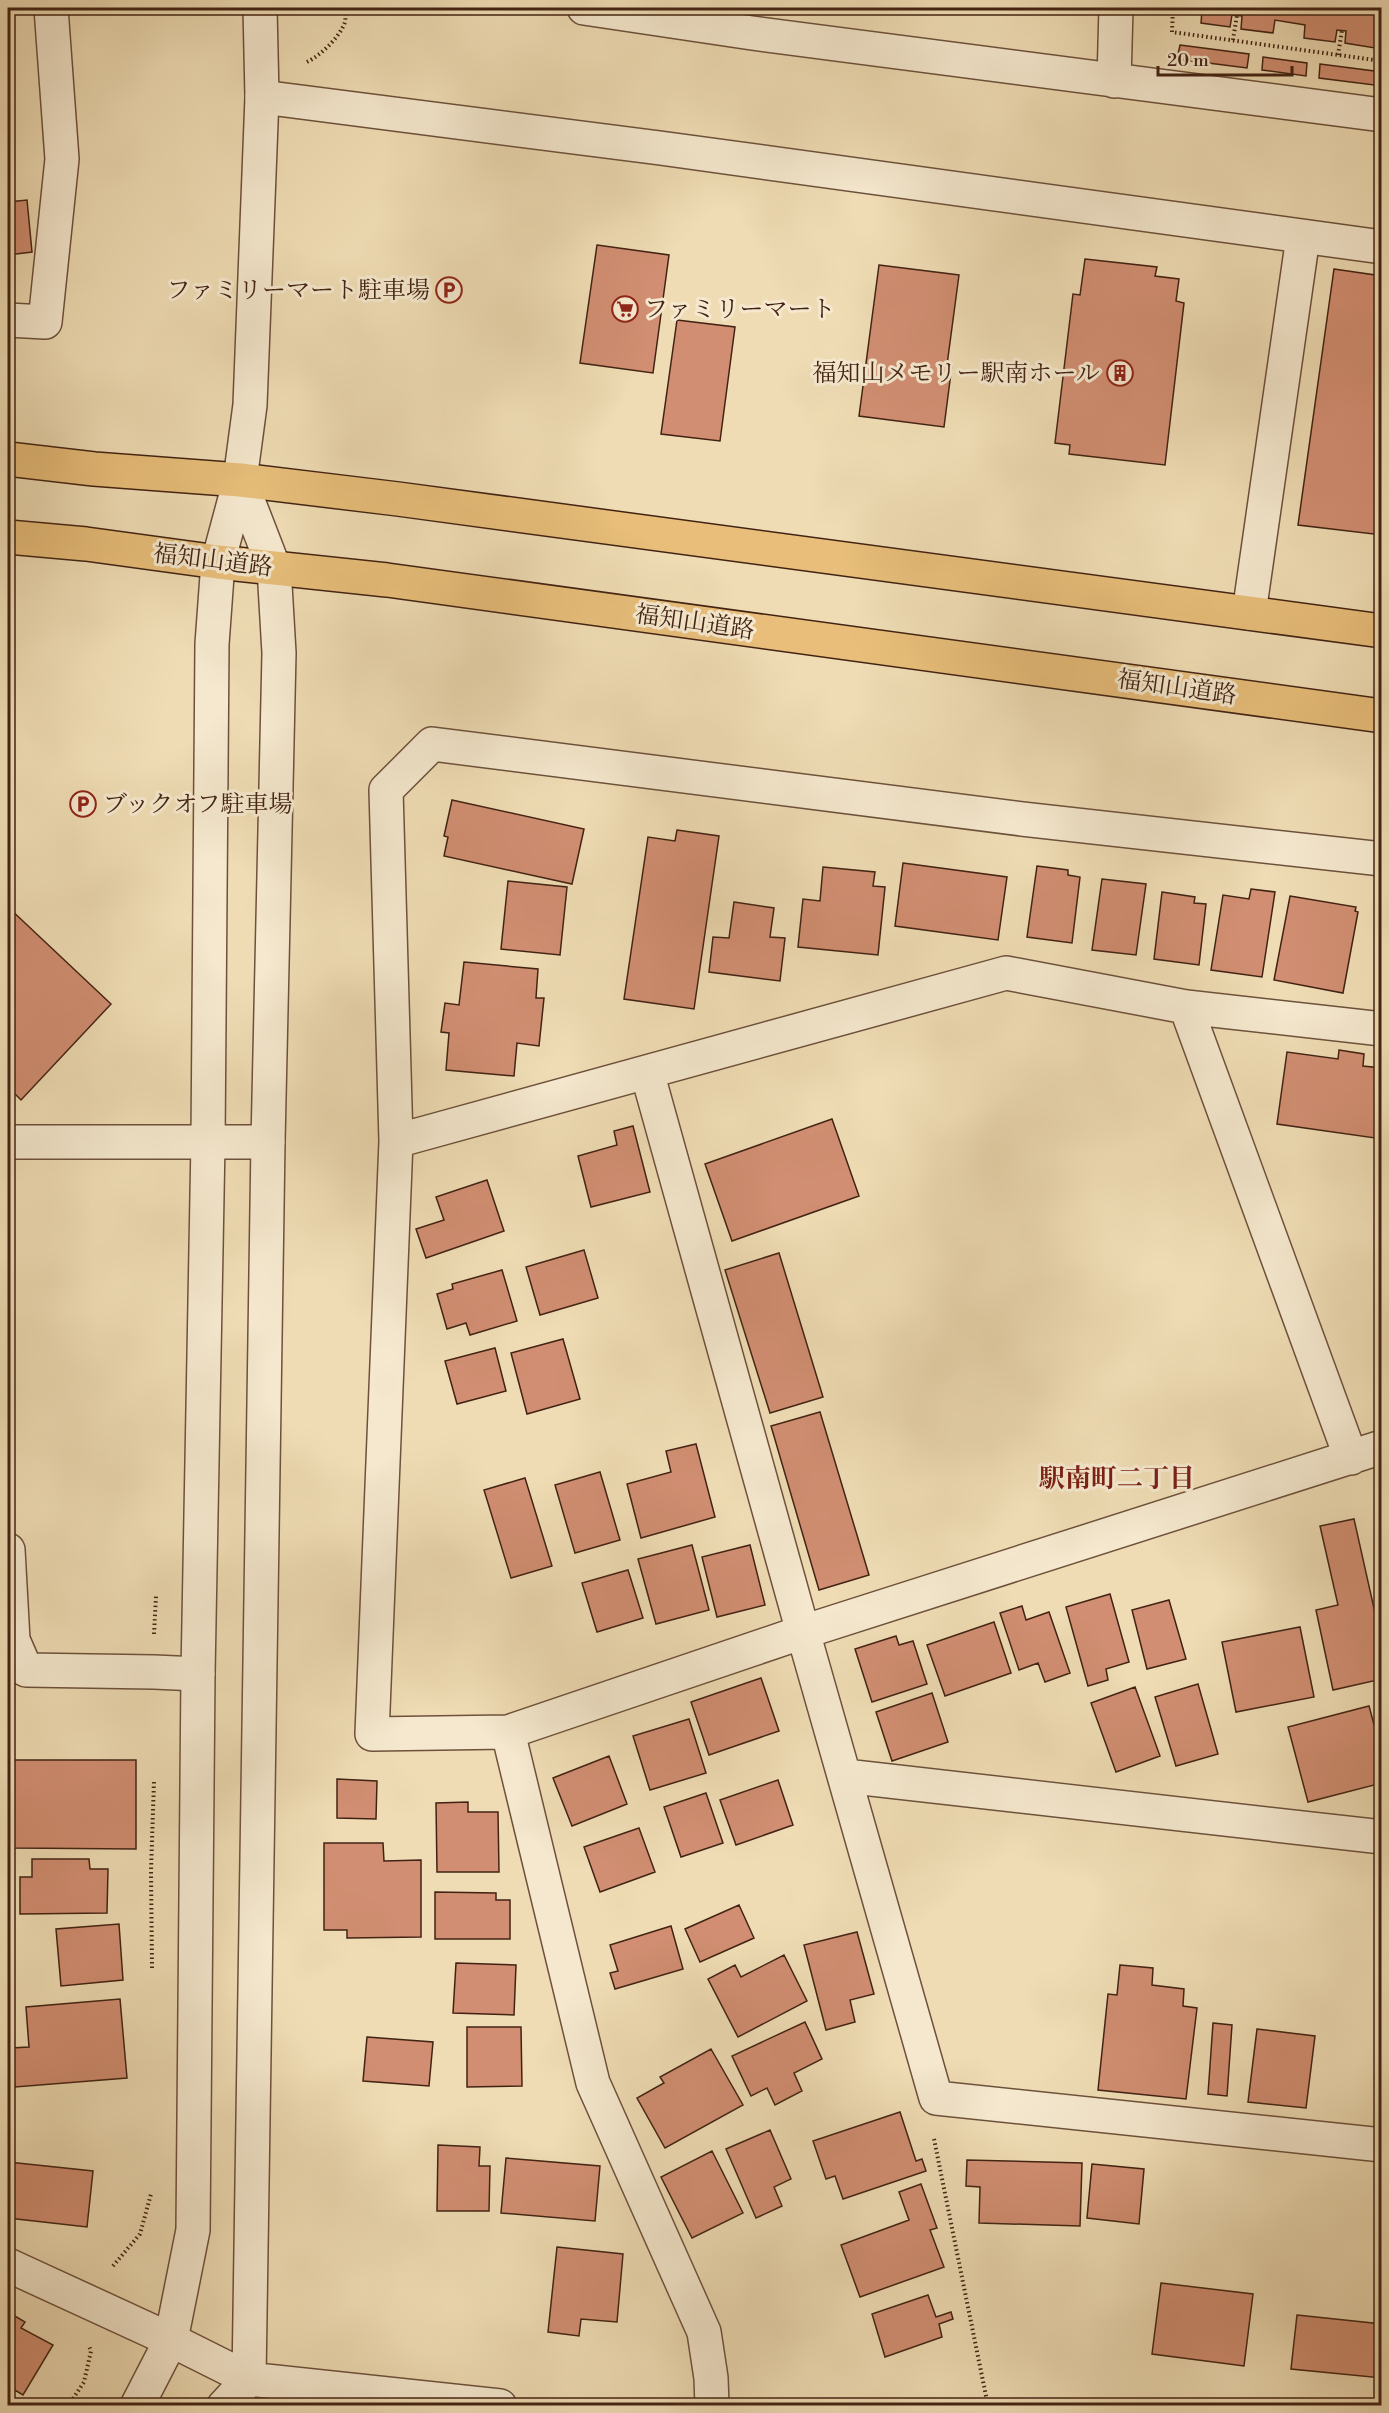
<svg xmlns="http://www.w3.org/2000/svg" width="1389" height="2413" font-family="'Libre Bodoni','Noto Serif JP',serif">
<style>
.building{fill:#d18e72;stroke:#422313;stroke-width:1.5}
.lines{fill:none;stroke-linecap:round;stroke-linejoin:round}
.minor-casing{stroke:#6d513b;stroke-width:36}
.tertiary-casing{stroke:#6d513b;stroke-width:36}
.trunk-casing{stroke:#422313;stroke-width:36}
.path{stroke:#422313;stroke-width:4;stroke-dasharray:1.5 3;stroke-linecap:butt}
.minor{stroke:#f5e8ce;stroke-width:33}
.tertiary{stroke:#f5e8ce;stroke-width:33}
.trunk{stroke:#e8be7a;stroke-width:33}
.labels{text-anchor:middle;stroke-width:6;stroke-linejoin:round;paint-order:stroke}
.poi-label{font-size:24px;fill:#422313;stroke:#f5e8ce;text-anchor:end}
.street-label{font-size:24px;fill:#422313;stroke:#f5e8ce}
.neighbourhood-label{font-size:26px;font-weight:bold;fill:#7a1f14;stroke:#f5e8ce}
</style>
<rect width="100%" height="100%" fill="#efdcb4"/>
<filter id="stains"><feTurbulence type="fractalNoise" baseFrequency=".00333" numOctaves="4"/><feColorMatrix values="0 0 0 0 .2 0 0 0 0 .09 0 0 0 0 .02 0 0 0 .5 -.17"/></filter>
<radialGradient id="worn" r=".72"><stop offset=".6" stop-color="#630" stop-opacity="0"/><stop offset="1" stop-color="#630" stop-opacity=".3"/></radialGradient>
<path class="building" d="M 1186,8 L 1382,8 L 1382,35 L 1377,35 L 1375,48 L 1345,43 L 1346,31 L 1337,30 L 1335,42 L 1304,38 L 1305,25 L 1275,20 L 1273,33 L 1241,29 L 1242,16 L 1232,15 L 1230,27 L 1201,23 L 1202,10 Z
M 1180,45 L 1249,54 L 1247,68 L 1177,59 Z
M 1263,57 L 1307,63 L 1306,76 L 1262,70 Z
M 1320,64 L 1382,72 L 1382,86 L 1319,78 Z
M 27,200 L 32,252 L 8,255 L 8,202 Z
M 597,245 L 669,255 L 653,373 L 580,363 Z
M 1085,259 L 1157,267 L 1155,276 L 1179,279 L 1176,301 L 1184,303 L 1165,465 L 1069,454 L 1070,445 L 1055,443 L 1073,294 L 1080,295 Z
M 879,265 L 959,275 L 947,365 L 952,365 L 944,427 L 859,416 Z
M 1334,269 L 1382,276 L 1382,535 L 1298,525 Z
M 677,320 L 735,327 L 720,441 L 661,434 Z
M 452,800 L 584,829 L 572,884 L 444,856 L 448,837 L 444,836 Z
M 677,830 L 719,836 L 694,1009 L 624,999 L 648,837 L 675,841 Z
M 903,863 L 1007,877 L 998,940 L 895,926 Z
M 1037,866 L 1068,870 L 1068,875 L 1080,877 L 1072,943 L 1027,937 Z
M 823,867 L 875,872 L 873,886 L 885,887 L 878,955 L 798,947 L 803,899 L 820,901 Z
M 1102,879 L 1146,884 L 1136,955 L 1092,950 Z
M 508,881 L 567,887 L 560,955 L 501,949 Z
M 1251,889 L 1275,892 L 1262,977 L 1211,970 L 1223,895 L 1249,899 Z
M 1162,892 L 1195,897 L 1194,903 L 1206,904 L 1199,965 L 1154,959 Z
M 1290,896 L 1356,907 L 1355,911 L 1358,912 L 1343,993 L 1274,980 Z
M 734,902 L 774,908 L 770,937 L 785,938 L 780,981 L 709,972 L 713,937 L 729,938 Z
M 8,907 L 111,1004 L 21,1100 L 8,1087 Z
M 464,962 L 538,969 L 536,998 L 544,998 L 539,1046 L 517,1043 L 514,1076 L 446,1070 L 449,1033 L 441,1032 L 445,1003 L 459,1005 Z
M 1339,1050 L 1364,1054 L 1363,1066 L 1382,1068 L 1382,1139 L 1277,1124 L 1287,1052 L 1338,1059 Z
M 832,1119 L 859,1196 L 732,1241 L 705,1164 Z
M 633,1126 L 650,1192 L 591,1207 L 578,1156 L 617,1145 L 614,1131 Z
M 487,1180 L 504,1231 L 426,1258 L 416,1229 L 444,1220 L 436,1197 Z
M 584,1250 L 598,1298 L 540,1315 L 526,1267 Z
M 779,1253 L 823,1397 L 770,1413 L 725,1270 Z
M 502,1270 L 517,1321 L 470,1335 L 466,1323 L 447,1329 L 437,1294 L 453,1289 L 452,1284 Z
M 563,1339 L 580,1399 L 527,1414 L 511,1353 Z
M 495,1348 L 506,1391 L 457,1404 L 445,1361 Z
M 820,1412 L 869,1575 L 819,1590 L 771,1426 Z
M 696,1444 L 715,1517 L 641,1538 L 627,1484 L 671,1472 L 666,1451 Z
M 600,1472 L 620,1540 L 575,1553 L 555,1485 Z
M 525,1478 L 552,1566 L 511,1578 L 484,1490 Z
M 1354,1519 L 1382,1644 L 1382,1679 L 1333,1690 L 1316,1610 L 1338,1605 L 1320,1526 Z
M 692,1545 L 709,1610 L 656,1624 L 638,1559 Z
M 750,1545 L 765,1605 L 717,1617 L 702,1557 Z
M 628,1570 L 643,1618 L 597,1632 L 582,1583 Z
M 1110,1594 L 1129,1662 L 1106,1669 L 1108,1680 L 1088,1686 L 1066,1607 Z
M 1169,1600 L 1186,1659 L 1147,1669 L 1132,1610 Z
M 1022,1606 L 1026,1620 L 1049,1612 L 1070,1673 L 1045,1682 L 1038,1663 L 1019,1670 L 1000,1613 Z
M 994,1622 L 1011,1673 L 945,1696 L 927,1645 Z
M 1300,1627 L 1314,1697 L 1236,1712 L 1222,1642 Z
M 896,1636 L 899,1645 L 913,1641 L 927,1684 L 872,1702 L 855,1649 Z
M 761,1678 L 779,1731 L 709,1755 L 691,1702 Z
M 1198,1684 L 1218,1754 L 1176,1766 L 1155,1697 Z
M 1135,1687 L 1160,1756 L 1116,1772 L 1091,1703 Z
M 932,1693 L 948,1742 L 892,1761 L 876,1712 Z
M 1369,1706 L 1382,1754 L 1382,1783 L 1308,1802 L 1288,1727 Z
M 689,1719 L 706,1773 L 650,1790 L 633,1736 Z
M 609,1756 L 627,1804 L 572,1826 L 553,1778 Z
M 14,1760 L 136,1760 L 136,1849 L 14,1848 Z
M 337,1779 L 377,1781 L 376,1819 L 337,1818 Z
M 778,1780 L 793,1825 L 736,1845 L 720,1800 Z
M 706,1793 L 723,1843 L 681,1857 L 664,1807 Z
M 468,1802 L 468,1812 L 498,1812 L 499,1872 L 437,1872 L 436,1803 Z
M 639,1828 L 655,1872 L 600,1892 L 584,1847 Z
M 324,1843 L 383,1843 L 384,1861 L 421,1860 L 421,1937 L 347,1938 L 347,1930 L 324,1930 Z
M 32,1859 L 89,1859 L 90,1869 L 108,1869 L 107,1913 L 20,1914 L 20,1877 L 32,1877 Z
M 435,1892 L 496,1893 L 496,1900 L 510,1900 L 510,1939 L 435,1939 Z
M 739,1905 L 754,1938 L 700,1962 L 685,1929 Z
M 119,1924 L 123,1980 L 61,1986 L 56,1929 Z
M 671,1926 L 683,1969 L 615,1989 L 610,1973 L 618,1971 L 610,1945 Z
M 857,1932 L 874,1994 L 850,2000 L 855,2022 L 826,2030 L 804,1945 Z
M 784,1955 L 807,2001 L 738,2037 L 708,1979 L 735,1965 L 741,1977 Z
M 456,1963 L 516,1965 L 514,2015 L 453,2013 Z
M 1120,1965 L 1153,1968 L 1152,1985 L 1184,1989 L 1183,2006 L 1197,2008 L 1186,2099 L 1098,2090 L 1108,1994 L 1117,1995 Z
M 120,1999 L 127,2078 L 15,2087 L 11,2048 L 29,2047 L 26,2007 Z
M 805,2022 L 822,2059 L 794,2073 L 802,2091 L 775,2105 L 767,2088 L 751,2096 L 732,2056 Z
M 1213,2023 L 1232,2025 L 1227,2096 L 1208,2094 Z
M 467,2027 L 521,2027 L 522,2086 L 467,2087 Z
M 1257,2029 L 1315,2036 L 1306,2108 L 1248,2102 Z
M 367,2037 L 433,2042 L 429,2086 L 363,2081 Z
M 711,2049 L 743,2105 L 665,2148 L 637,2098 L 664,2083 L 660,2077 Z
M 900,2112 L 916,2161 L 922,2159 L 926,2171 L 843,2199 L 835,2176 L 826,2179 L 813,2141 Z
M 770,2130 L 791,2179 L 774,2187 L 782,2206 L 756,2218 L 726,2149 Z
M 438,2145 L 480,2147 L 479,2166 L 490,2166 L 489,2211 L 437,2211 Z
M 712,2151 L 743,2213 L 692,2238 L 661,2177 Z
M 506,2158 L 600,2166 L 595,2221 L 501,2213 Z
M 967,2160 L 1082,2163 L 1080,2226 L 979,2223 L 980,2187 L 966,2186 Z
M 8,2162 L 93,2171 L 87,2227 L 8,2218 Z
M 1092,2164 L 1144,2169 L 1139,2224 L 1087,2218 Z
M 921,2184 L 937,2228 L 930,2230 L 944,2267 L 860,2297 L 841,2245 L 909,2220 L 899,2192 Z
M 557,2247 L 623,2254 L 617,2322 L 581,2319 L 579,2336 L 548,2332 Z
M 1161,2283 L 1253,2294 L 1244,2366 L 1152,2354 Z
M 928,2295 L 936,2317 L 951,2312 L 953,2319 L 939,2324 L 942,2337 L 885,2357 L 872,2314 Z
M 8,2312 L 25,2322 L 21,2328 L 53,2345 L 23,2395 L 8,2386 Z
M 1297,2315 L 1382,2324 L 1382,2378 L 1291,2369 Z"/>
<g class="lines">
<g class="minor-casing">
<path id="minor" d="M 584,8 L 752,33 L 1382,115
M 1114,81 L 1116,8
M 262,97 L 660,148 L 1382,247
M 8,320 L 45,322 L 62,159 L 51,8
M 1249,613 L 1303,237
M 1382,859 L 1022,819 L 432,744 L 386,790 L 396,1141 L 372,1734 L 508,1732 L 803,1632 L 1382,1447
M 1186,1007 L 1351,1458
M 647,1072 L 803,1632 L 936,2098 L 1382,2145
M 396,1141 L 1006,973 L 1186,1007 L 1382,1029
M 8,1142 L 268,1142
M 8,1550 L 13,1640 L 26,1670 L 154,1672 L 198,1674
M 508,1732 L 593,2083 L 704,2332 L 711,2378 L 712,2406
M 845,1776 L 1382,1837
M 8,2265 L 171,2340"/>
</g>
<g class="tertiary-casing">
<path id="tertiary" d="M 171,2340 L 249,2379 L 500,2406
M 137,2406 L 171,2340 L 193,2230 L 198,1674 L 208,1142 L 212,644 L 218,562 L 240,480 L 250,405 L 262,97 L 260,8
M 224,2406 L 249,2379 L 268,1142 L 279,653 L 274,568 L 240,480"/>
</g>
<g class="trunk-casing">
<path id="trunk" d="M 8,459 L 94,469 L 240,480 L 398,499 L 1382,631
M 8,537 L 86,544 L 218,562 L 387,580 L 1382,716"/>
</g>
<path class="path" d="M 1173,8 L 1172,32 L 1382,61
M 1233,40 L 1237,15
M 1338,55 L 1342,30
M 307,62 C 321,55 340,37 345,22 C 346,16 344,13 347,8
M 154,1634 L 156,1596
M 152,1968 L 151,1871 L 154,1781
M 934,2139 L 988,2406
M 113,2266 L 140,2234 L 151,2194
M 68,2406 L 84,2382 L 91,2351 L 89,2346"/>
<use href="#minor" class="minor"/>
<use href="#tertiary" class="tertiary"/>
<use href="#trunk" class="trunk"/>
</g>
<defs>
<g id="parking-ring" transform="scale(1.35)"><circle r="9.5" fill="#f5e8ce" stroke="#8f2418" stroke-width="1.5"/><path d="M-3.5-5.5H1a3.5 3.5 0 0 1 0 7H-1V5.5H-3.5ZM-1-3.4V-.6H.8a1.4 1.4 0 0 0 0-2.8Z" fill="#8f2418"/></g>
<g id="supermarket-ring" transform="scale(1.35)"><circle r="9.5" fill="#f5e8ce" stroke="#8f2418" stroke-width="1.5"/><path d="M-6-5.5h2.5l.6 2H6L4.5 2H-2.5L-4.4-4H-6ZM-1.5 3.2a1.3 1.3 0 1 0 .1 0ZM3 3.2a1.3 1.3 0 1 0 .1 0Z" fill="#8f2418"/></g>
<g id="building-ring" transform="scale(1.35)"><circle r="9.5" fill="#f5e8ce" stroke="#8f2418" stroke-width="1.5"/><path d="M-4-6H4V6H1V3H-1V6H-4ZM-2.5-4.3h1.7v1.8h-1.7ZM.8-4.3h1.7v1.8H.8ZM-2.5-1h1.7V.8h-1.7ZM.8-1h1.7V.8H.8Z" fill="#8f2418"/></g>
</defs>
<g fill-rule="evenodd">
<use href="#parking-ring" x="449" y="290"/>
<use href="#supermarket-ring" x="625" y="309"/>
<use href="#building-ring" x="1120" y="373"/>
<use href="#parking-ring" x="83" y="804"/>
</g>
<g class="labels">
<g class="poi-label">
<text x="430" y="298">ファミリーマート駐車場</text>
<text x="644" y="317" text-anchor="start">ファミリーマート</text>
<text x="1100" y="381">福知山メモリー駅南ホール</text>
<text x="103" y="812" text-anchor="start">ブックオフ駐車場</text>
</g>
<g class="street-label">
<text transform="translate(213 560) rotate(7)" y="8">福知山道路</text>
<text transform="translate(695 622) rotate(8)" y="8">福知山道路</text>
<text transform="translate(1177 687) rotate(8)" y="8">福知山道路</text>
</g>
<g class="neighbourhood-label">
<text x="1117" y="1487">駅南町二丁目</text>
</g>
</g>
<rect width="1389" height="2413" fill="none" stroke="#efdcb4" stroke-width="30"/>
<rect x="9" y="9" width="1371" height="2395" fill="none" stroke="#422313" stroke-width="3"/>
<rect x="15" y="15" width="1359" height="2383" fill="none" stroke="#422313" stroke-width="1.5"/>
<path d="M1158 66v9h134v-9" fill="none" stroke="#422313" stroke-width="3"/>
<text x="1167" y="66" font-size="18" fill="#422313" stroke="#f5e8ce" stroke-width="4.5" paint-order="stroke">20 m</text>
<rect width="100%" height="100%" filter="url(#stains)"/>
<rect width="100%" height="100%" fill="url(#worn)"/>
</svg>
